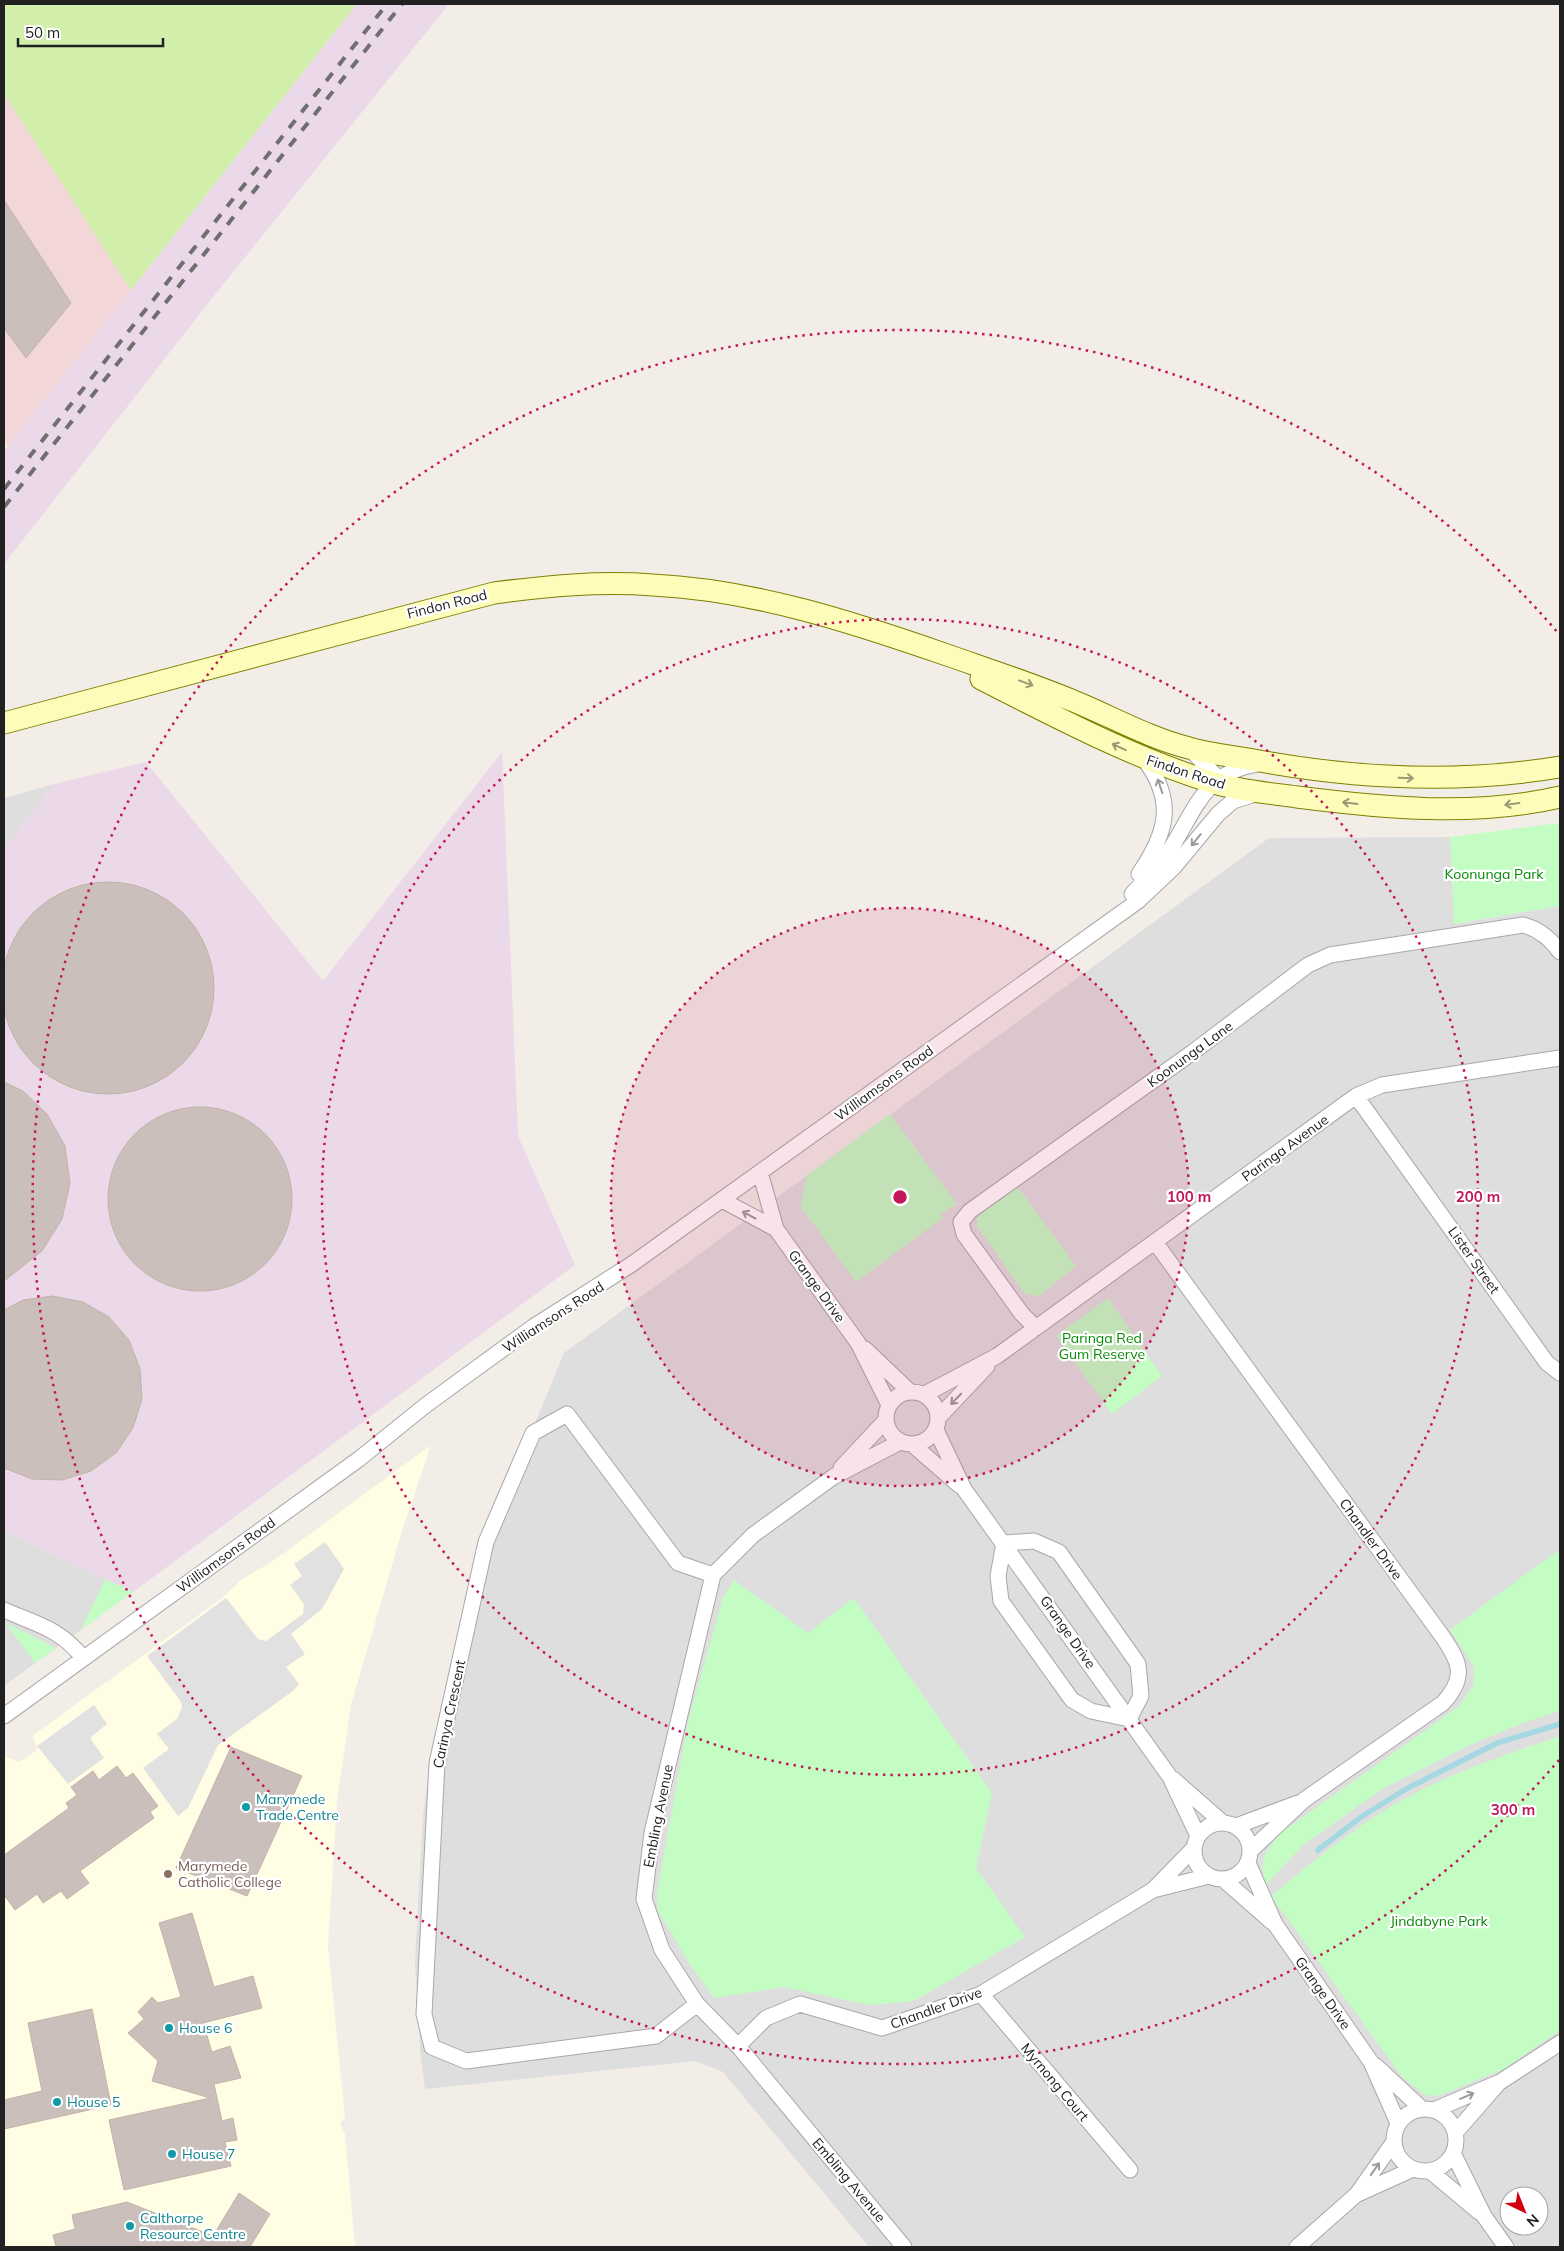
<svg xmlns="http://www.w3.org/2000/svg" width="1564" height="2251" font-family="Mulish,sans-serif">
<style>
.residential{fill:#dfdede;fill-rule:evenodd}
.commercial{fill:#f3d6d7}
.industrial{fill:#ebd8e9}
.education{fill:#fffde3}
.grass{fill:#d1efaa}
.park{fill:#c3fdc3}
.parking{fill:#e1e1e1}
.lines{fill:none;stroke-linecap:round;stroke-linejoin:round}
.stream{stroke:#a5d9e2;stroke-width:5.5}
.building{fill:#cabfba;stroke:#c5b2a8}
.street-casing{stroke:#a8a8a8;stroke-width:17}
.secondary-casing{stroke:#7c8000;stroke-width:23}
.street{stroke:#fff;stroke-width:15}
.secondary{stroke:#fefcb9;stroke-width:21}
.rail{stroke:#6f6f6f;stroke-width:4;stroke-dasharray:10 10;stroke-linecap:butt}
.oneway{stroke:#9b9975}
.oneway2{stroke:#9b9b9b}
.ring{fill:none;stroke:#c2185b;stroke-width:2.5;stroke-dasharray:2.5 5}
.culture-dot{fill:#0f9aa8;stroke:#fff;stroke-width:2}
.education-dot{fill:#8d6e63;stroke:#fff;stroke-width:2}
.labels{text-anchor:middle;stroke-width:4.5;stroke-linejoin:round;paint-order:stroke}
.street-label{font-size:14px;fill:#212121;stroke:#fff}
.park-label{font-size:14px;fill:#048a05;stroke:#fff}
.culture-label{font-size:14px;fill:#0d838f;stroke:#fff;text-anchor:start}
.education-label{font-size:14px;fill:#785e54;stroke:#fff;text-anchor:start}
.centre{fill:#c2185b;stroke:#fff;stroke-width:2.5}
.ring-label{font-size:15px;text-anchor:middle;font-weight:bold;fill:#c2185b;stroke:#fff;stroke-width:4.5;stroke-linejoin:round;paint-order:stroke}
</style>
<rect width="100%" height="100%" fill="#f2ede7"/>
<path class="residential" d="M 54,784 L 4,850 L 4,798 Z
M 1450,837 L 1455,924 L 1560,906 L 1560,2247 L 869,2247 L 723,2072 L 695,2061 L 425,2089 L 420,2050 L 415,1962 L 423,1815 L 431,1758 L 481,1554 L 564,1353 L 1269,838 ZM 1509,2196 L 1539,2196 L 1539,2226 L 1509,2226 Z
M 4,1531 L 133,1592 L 4,1686 Z"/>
<path class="commercial" d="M 4,94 L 131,290 L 8,446 L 4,440 Z"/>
<path class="industrial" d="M 357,4 L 449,4 L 213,297 L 4,564 L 4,451 Z
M 502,752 L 518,1136 L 575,1265 L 133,1592 L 4,1531 L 4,850 L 54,784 L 146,762 L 323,981 Z"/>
<path class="education" d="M 431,1445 L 402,1531 L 351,1705 L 337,1802 L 328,1946 L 345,2118 L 340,2124 L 345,2134 L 355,2247 L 4,2247 L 4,1756 L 19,1762 L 28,1757 L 38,1749 L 32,1736 L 221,1599 L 241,1580 L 273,1561 Z"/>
<path class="grass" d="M 4,4 L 357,4 L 131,290 L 4,94 Z"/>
<path class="park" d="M 1560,823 L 1560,906 L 1454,924 L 1450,837 Z
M 890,1114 L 957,1204 L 941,1214 L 943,1218 L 856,1282 L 801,1207 L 807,1175 Z
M 1017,1186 L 1076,1266 L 1039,1296 L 1025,1294 L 977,1226 L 978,1214 Z
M 1108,1298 L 1162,1376 L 1112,1414 L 1056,1336 Z
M 1560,1549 L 1560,1711 L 1523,1723 L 1472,1744 L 1384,1788 L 1303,1845 L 1266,1885 C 1258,1858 1265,1852 1282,1832 L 1458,1707 L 1474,1685 L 1474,1667 L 1450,1630 Z
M 105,1579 L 133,1592 L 81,1630 Z
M 734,1580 L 808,1633 L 854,1598 L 992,1793 L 976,1868 L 1025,1937 L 914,2001 L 869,2005 L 784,1987 L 714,1998 L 691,1966 L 658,1911 L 657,1893 L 688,1722 L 723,1598 Z
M 6,1623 L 56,1648 L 35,1663 Z
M 1560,1736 L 1560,2030 L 1504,2069 L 1438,2096 L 1425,2095 L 1403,2078 L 1271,1896 C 1311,1863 1352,1829 1397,1803 C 1448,1773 1505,1755 1560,1736 Z"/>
<path class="parking" d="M 325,1542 L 344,1569 L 322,1609 L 291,1634 L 305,1654 L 286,1667 L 299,1684 L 293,1691 L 218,1745 L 188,1808 L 178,1816 L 143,1768 L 169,1749 L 157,1734 L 177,1719 L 182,1708 L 181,1702 L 147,1656 L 226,1598 L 258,1639 L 266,1641 L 303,1614 L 304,1604 L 290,1585 L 302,1576 L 294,1564 Z
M 94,1705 L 107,1724 L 90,1738 L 104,1758 L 68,1784 L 37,1746 Z"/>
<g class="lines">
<path class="stream" d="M 1318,1850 L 1361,1817 L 1406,1789 L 1497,1743 L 1560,1724"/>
</g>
<path class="building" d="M 4,200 L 71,303 L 26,358 L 4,328 Z
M2 988a106 106 0 1 1 212 0a106 106 0 1 1-212 0Z
M 4,1082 L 23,1091 L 47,1114 L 65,1146 L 70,1183 L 62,1219 L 42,1251 L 4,1281 Z
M108 1199a92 92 0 1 1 184 0a92 92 0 1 1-184 0Z
M 53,1296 L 83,1302 L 109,1317 L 129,1340 L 140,1369 L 142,1399 L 133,1428 L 116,1453 L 91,1471 L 62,1480 L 32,1479 L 4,1468 L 4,1310 L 23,1300 Z
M 231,1747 L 302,1776 L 247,1896 L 176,1868 Z
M 117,1766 L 126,1778 L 133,1773 L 158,1806 L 150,1812 L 154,1818 L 80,1871 L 89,1883 L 67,1899 L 61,1891 L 43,1903 L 37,1894 L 15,1910 L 4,1895 L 4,1855 L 69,1808 L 66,1803 L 77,1795 L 71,1787 L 93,1771 L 99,1780 Z
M 192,1913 L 214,1987 L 253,1976 L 262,2008 L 203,2023 L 212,2052 L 230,2046 L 241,2078 L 214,2084 L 222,2121 L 233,2118 L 237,2140 L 225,2142 L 231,2166 L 124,2190 L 109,2120 L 210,2098 L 152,2081 L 158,2061 L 128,2033 L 144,2019 L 138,2012 L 152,1997 L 158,2003 L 181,1997 L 159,1923 Z
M 92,2009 L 111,2105 L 4,2129 L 4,2100 L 42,2091 L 28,2023 Z
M 239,2193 L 270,2214 L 250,2247 L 56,2247 L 53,2235 L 75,2229 L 72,2215 L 127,2202 L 213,2236 Z"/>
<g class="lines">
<g class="street-casing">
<path id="street" d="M 1191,750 L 1214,774 L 1221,788
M 1139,874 C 1167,833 1176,801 1144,759
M 1132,894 C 1143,882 1157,870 1166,856 C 1194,815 1201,773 1257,764
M 1356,1096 L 1547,1363 L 1560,1373
M 760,1172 L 776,1229 L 858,1343 L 889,1405
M 722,1200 L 776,1229
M 1155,1242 L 1442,1636 C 1460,1662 1467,1677 1443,1703 L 1304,1800 L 1250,1851
M 1036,1328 L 1022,1314 L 964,1234 L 961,1222 L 970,1211 L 1193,1052 L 1308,965 L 1330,955 L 1523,925 C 1539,929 1550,938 1560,952
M 865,1349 L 909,1391
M886 1418a26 26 0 1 1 52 0a26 26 0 1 1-52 0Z
M 925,1394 L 997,1356 L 1356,1096 L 1382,1085 L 1560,1058
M 939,1417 L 987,1366
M 936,1430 L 964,1489 L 1170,1777 L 1198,1836
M 900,1442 L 833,1477 L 753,1535 L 713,1575 L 652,1833 L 644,1899 L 662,1950 L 697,2004 L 738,2046 L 904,2247
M 913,1445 L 959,1485
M 841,1468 L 885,1421
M 1034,1541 L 1059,1552 L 1138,1664 L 1141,1696 L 1129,1719 L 1091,1711 L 1072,1700 L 1001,1601 L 998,1576 L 1004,1543 Z
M 4,1610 C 36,1624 61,1629 83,1658
M 4,1716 L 359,1459 L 426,1405 L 533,1327 L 632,1264 L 1138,901 L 1174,867 L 1218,814 L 1233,801 L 1258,793
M 1173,1779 L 1223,1823
M1194 1851a28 28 0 1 1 56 0a28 28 0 1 1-56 0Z
M 1236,1826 L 1298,1803
M 1248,1863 L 1275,1924 L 1371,2062 L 1398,2123
M 1223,1879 L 1272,1922
M 1153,1890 L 1209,1876
M 981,1994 L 1130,2170
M 697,2004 L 656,2036 L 466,2061 L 432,2047 L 424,2014 L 437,1763 L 486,1542 L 533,1433 L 567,1414 L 678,1563 L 713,1575
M 738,2046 L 766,2018 L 800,2004 L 882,2028 L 981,1994 L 1153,1890 L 1194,1848
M 1376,2066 L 1421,2108
M1394 2140a31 31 0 1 1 62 0a31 31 0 1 1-62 0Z
M 1434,2110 L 1500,2082 L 1560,2043
M 1455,2133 L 1497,2085
M 1453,2153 L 1484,2216 L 1506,2247
M 1430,2171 L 1479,2212
M 1358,2194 L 1413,2169
M 1297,2247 L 1357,2194 L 1393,2143"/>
</g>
<g class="secondary-casing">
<path id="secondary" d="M 981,679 C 1056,717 1131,757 1211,782 C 1239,791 1269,793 1297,797 C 1384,808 1474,817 1560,797
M 4,723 L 494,593 C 547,586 599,581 653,585 C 754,590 852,622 947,655 C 987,669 1027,682 1066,698 C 1107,714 1146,737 1189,748 C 1210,754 1232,756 1254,760 C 1356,779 1457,784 1560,767"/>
</g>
<use href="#street" class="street"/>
<use href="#secondary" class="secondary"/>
<path class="rail" d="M 4,489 L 387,4
M 4,507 L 402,4"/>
</g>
<defs><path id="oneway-shaft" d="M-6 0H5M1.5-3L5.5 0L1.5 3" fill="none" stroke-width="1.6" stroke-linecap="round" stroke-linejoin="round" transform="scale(1.25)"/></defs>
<g class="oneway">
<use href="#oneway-shaft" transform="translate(1026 683) rotate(20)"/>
<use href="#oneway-shaft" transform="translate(1119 747) rotate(-155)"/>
<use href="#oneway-shaft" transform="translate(1406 778) rotate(2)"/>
<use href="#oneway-shaft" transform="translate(1350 803) rotate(-173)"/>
<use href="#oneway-shaft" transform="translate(1512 804) rotate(172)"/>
</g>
<g class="oneway2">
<use href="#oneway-shaft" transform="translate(1160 786) rotate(-108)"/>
<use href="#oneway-shaft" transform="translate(1196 840) rotate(129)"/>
<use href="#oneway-shaft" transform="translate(749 1215) rotate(-152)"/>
<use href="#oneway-shaft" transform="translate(956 1399) rotate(134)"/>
<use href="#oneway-shaft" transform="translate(1467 2096) rotate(-23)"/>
<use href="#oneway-shaft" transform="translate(1375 2169) rotate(-55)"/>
</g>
<circle cx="900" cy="1197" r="289" fill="#c2185b" fill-opacity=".12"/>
<g class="ring">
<circle cx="900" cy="1197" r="289"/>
<circle cx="900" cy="1197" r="578"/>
<path d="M1559 1760A867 867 0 1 1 1559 634"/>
</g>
<g class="culture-dot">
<circle cx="246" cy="1807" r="5"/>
<circle cx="169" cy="2028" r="5"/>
<circle cx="57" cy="2102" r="5"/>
<circle cx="172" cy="2154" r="5"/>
<circle cx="130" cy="2226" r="5"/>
</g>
<circle class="education-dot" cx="168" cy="1874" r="5"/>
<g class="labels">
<g class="street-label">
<text transform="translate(447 604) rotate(-14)" y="5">Findon Road</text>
<text transform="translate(1186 772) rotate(18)" y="5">Findon Road</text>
<text transform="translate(1190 1054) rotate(-36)" y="5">Koonunga Lane</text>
<text transform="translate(884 1083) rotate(-36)" y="5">Williamsons Road</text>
<text transform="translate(1285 1148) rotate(-36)" y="5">Paringa Avenue</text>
<text transform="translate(1474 1260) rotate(55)" y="5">Lister Street</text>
<text transform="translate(817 1286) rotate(54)" y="5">Grange Drive</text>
<text transform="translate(553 1317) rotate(-33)" y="5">Williamsons Road</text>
<text transform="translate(1371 1539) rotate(54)" y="5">Chandler Drive</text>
<text transform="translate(226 1555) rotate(-36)" y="5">Williamsons Road</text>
<text transform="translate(1068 1632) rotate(55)" y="5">Grange Drive</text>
<text transform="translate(449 1714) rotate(-78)" y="5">Carinya Crescent</text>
<text transform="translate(658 1816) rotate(-79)" y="5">Embling Avenue</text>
<text transform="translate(1323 1993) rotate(55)" y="5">Grange Drive</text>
<text transform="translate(936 2008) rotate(-20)" y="5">Chandler Drive</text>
<text transform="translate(1055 2082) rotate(50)" y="5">Myrnong Court</text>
<text transform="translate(849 2180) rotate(50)" y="5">Embling Avenue</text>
</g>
<g class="park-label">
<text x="1494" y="879">Koonunga Park</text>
<text x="1102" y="1343">Paringa Red<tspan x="1102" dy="16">Gum Reserve</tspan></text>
<text x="1439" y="1926">Jindabyne Park</text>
</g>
<g class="culture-label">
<text x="256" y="1804">Marymede<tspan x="256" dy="16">Trade Centre</tspan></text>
<text x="179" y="2033">House 6</text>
<text x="67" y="2107">House 5</text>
<text x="182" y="2159">House 7</text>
<text x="140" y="2223">Calthorpe<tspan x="140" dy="16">Resource Centre</tspan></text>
</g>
<g class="education-label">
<text x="178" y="1871">Marymede<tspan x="178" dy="16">Catholic College</tspan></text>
</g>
</g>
<circle cx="900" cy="1197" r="8" class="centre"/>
<g class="ring-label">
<text x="1189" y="1202">100 m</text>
<text x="1478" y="1202">200 m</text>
<text x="1513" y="1815">300 m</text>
</g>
<rect width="1564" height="2251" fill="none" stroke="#212121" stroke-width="10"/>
<g transform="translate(1524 2211) rotate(137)"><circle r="24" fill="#ffffff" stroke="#a6a6a6"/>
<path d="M0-4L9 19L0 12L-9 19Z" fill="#d20010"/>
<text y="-8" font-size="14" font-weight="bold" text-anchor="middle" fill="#212121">N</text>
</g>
<path d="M18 38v8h145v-8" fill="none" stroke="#212121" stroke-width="2.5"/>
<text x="25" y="38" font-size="15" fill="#212121" stroke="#ffffff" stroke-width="4" paint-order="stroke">50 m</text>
</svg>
